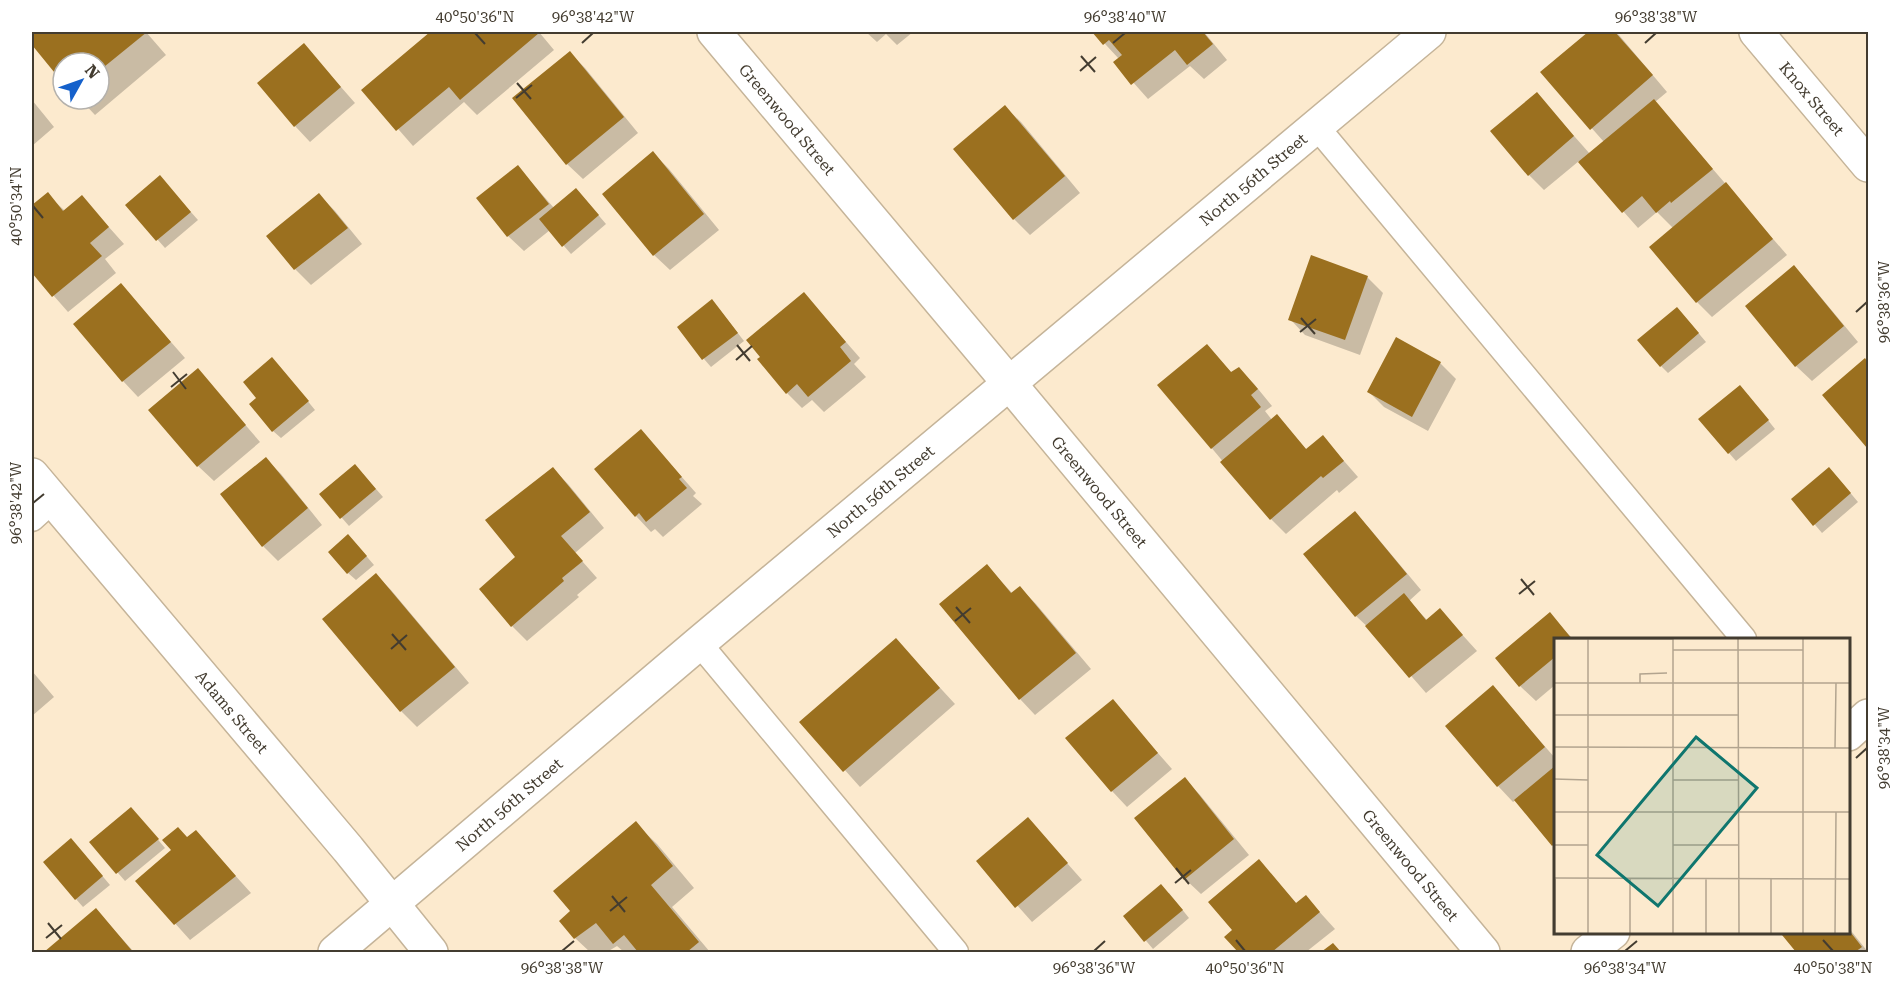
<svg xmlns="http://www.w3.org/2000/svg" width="1900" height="984" font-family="'Roboto Serif',serif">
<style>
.shadow{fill:#0003}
.building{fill:#9b701f}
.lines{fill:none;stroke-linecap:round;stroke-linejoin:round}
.lane-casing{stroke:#c5b499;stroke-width:27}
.street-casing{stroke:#c5b499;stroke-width:36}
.secondary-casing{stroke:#c5b499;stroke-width:36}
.lane{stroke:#fff;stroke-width:24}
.street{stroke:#fff;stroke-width:33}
.secondary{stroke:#fff;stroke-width:33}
.ticks{fill:none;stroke:#433c30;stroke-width:2}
.labels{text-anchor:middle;stroke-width:6;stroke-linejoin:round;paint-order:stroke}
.street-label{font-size:16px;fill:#433c30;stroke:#fff}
.inset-road{fill:none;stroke:#b2a48f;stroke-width:1.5}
.view{fill:#0f766e;fill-opacity:0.15;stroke:#0f766e;stroke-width:3}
.inset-edge{fill:none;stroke:#433c30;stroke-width:3}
.neatline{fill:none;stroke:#433c30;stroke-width:2}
.ticks-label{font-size:15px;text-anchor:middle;fill:#433c30}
</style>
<rect width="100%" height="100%" fill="#fceace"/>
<path class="shadow" d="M 32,32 L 146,32 L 166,55 L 95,115 L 80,99 L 99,99 L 99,63 L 63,63 L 63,80 L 32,43 Z
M 433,32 L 539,32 L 554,50 L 477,115 L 464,102 L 413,146 L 364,90 Z
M 866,32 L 913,32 L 897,45 L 886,34 L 877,42 Z
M 1094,32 L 1204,32 L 1227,60 L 1204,79 L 1190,66 L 1148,99 L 1116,63 L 1119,59 Z
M 1590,32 L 1615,32 L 1619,35 L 1667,92 L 1655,102 L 1787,255 L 1712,317 L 1697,302 L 1673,228 L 1657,212 L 1638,228 L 1579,161 L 1544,190 L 1529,175 L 1537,94 L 1590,154 L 1604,142 L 1542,72 Z
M 304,45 L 355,103 L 310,142 L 295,126 Z
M 570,53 L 585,68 L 638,133 L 583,179 L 567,164 L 514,99 Z
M 32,100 L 54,127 L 32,146 Z
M 1005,107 L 1021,122 L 1080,193 L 1030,235 L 1014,219 L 955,149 Z
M 653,153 L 669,169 L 719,230 L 670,270 L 654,255 Z
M 518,167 L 554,208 L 583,197 L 606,224 L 571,254 L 550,230 L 524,251 L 508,236 L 478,198 Z
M 167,185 L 198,220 L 165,248 L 127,205 Z
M 47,194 L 65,211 L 82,197 L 124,244 L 105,259 L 116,273 L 68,312 L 32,271 L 32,207 Z
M 319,195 L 335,211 L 362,244 L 311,285 L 295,269 L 269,236 Z
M 1794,267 L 1809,283 L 1858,342 L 1812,381 L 1796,366 Z
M 1367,277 L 1383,293 L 1360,355 L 1305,335 L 1290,319 Z
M 121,285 L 185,358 L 138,397 L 123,381 Z
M 804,294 L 860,358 L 854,364 L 866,377 L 824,412 L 812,400 L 802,408 L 787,393 Z
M 719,309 L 744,341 L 711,367 L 704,359 Z
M 1684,316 L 1706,342 L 1668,373 L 1661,366 Z
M 1207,346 L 1232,373 L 1239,369 L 1254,384 L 1272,406 L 1265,411 L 1272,420 L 1276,416 L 1307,450 L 1323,437 L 1358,477 L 1339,493 L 1337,490 L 1286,534 L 1271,519 L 1159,385 Z
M 1865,360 L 1868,364 L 1868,447 L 1824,395 Z
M 1440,363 L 1456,379 L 1428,431 L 1384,407 L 1368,391 Z
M 280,367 L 315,410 L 281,438 L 273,431 Z
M 198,370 L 260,442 L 214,481 L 198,466 Z
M 1748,395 L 1775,429 L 1736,461 L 1729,453 Z
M 641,431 L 696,493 L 693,496 L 702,504 L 663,537 L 655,529 L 651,532 L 636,516 Z
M 266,459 L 281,474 L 322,525 L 278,561 L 263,546 Z
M 553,469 L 568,484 L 604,528 L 575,553 L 597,578 L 577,595 L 579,597 L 527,641 L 512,626 L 517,557 Z
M 363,474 L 383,497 L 349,526 L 321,494 Z
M 1837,477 L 1858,502 L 1822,533 L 1793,499 Z
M 1355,513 L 1370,529 L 1421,590 L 1409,601 L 1428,621 L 1440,610 L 1477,651 L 1426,693 L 1372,631 L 1356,616 Z
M 356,544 L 374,565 L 356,580 L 348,573 Z
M 987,566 L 1013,594 L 1020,588 L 1036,604 L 1091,669 L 1035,715 L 1020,699 L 941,604 Z
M 376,575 L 391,590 L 469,683 L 417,727 L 401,711 L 324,619 Z
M 1549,614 L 1573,639 L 1555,639 L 1555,685 L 1536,701 L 1520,686 Z
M 896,640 L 955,704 L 860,787 L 802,722 Z
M 32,671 L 54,697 L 32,716 Z
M 1493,687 L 1555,758 L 1555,847 L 1516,800 L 1513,802 L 1498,786 L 1447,726 Z
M 1112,701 L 1172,769 L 1127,807 L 1112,791 Z
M 1185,779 L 1200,795 L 1249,855 L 1201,894 L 1185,879 Z
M 139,817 L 165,848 L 125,881 L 91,842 Z
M 1028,819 L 1082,880 L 1032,922 L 978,861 Z
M 635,823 L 657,844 L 694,888 L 672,907 L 710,952 L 624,952 L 617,946 L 607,952 L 590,952 L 575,938 L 572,912 Z
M 196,832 L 251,893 L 190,940 L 137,881 Z
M 78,847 L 110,885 L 83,907 L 76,899 Z
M 1259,861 L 1297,904 L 1306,897 L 1335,929 L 1306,952 L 1240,952 L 1226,937 L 1234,930 Z
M 1169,893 L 1189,918 L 1153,949 L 1125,916 Z
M 96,910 L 134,952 L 46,952 Z
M 1848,927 L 1868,952 L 1798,952 L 1784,935 L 1789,932 L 1848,932 Z"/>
<path class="building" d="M 32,32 L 147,32 L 99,71 L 99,63 L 63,63 L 63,83 L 32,45 Z
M 430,32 L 538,32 L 539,33 L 460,100 L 449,87 L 396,131 L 361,90 Z
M 1092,32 L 1203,32 L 1213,44 L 1187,65 L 1175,50 L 1131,85 L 1113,62 L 1122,55 L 1109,40 L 1103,45 Z
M 1588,32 L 1615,32 L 1653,75 L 1590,130 L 1540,72 Z
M 304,43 L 341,87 L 294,127 L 257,83 Z
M 570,51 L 624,117 L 566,165 L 512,98 Z
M 1537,92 L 1574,136 L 1528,176 L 1490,131 Z
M 1654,99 L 1713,169 L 1671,203 L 1670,201 L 1656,213 L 1642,196 L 1622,213 L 1578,162 Z
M 1005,105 L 1065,176 L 1013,220 L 953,149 Z
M 653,151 L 704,214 L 653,256 L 602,194 Z
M 518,165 L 549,204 L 507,237 L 476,198 Z
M 160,175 L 191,212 L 156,241 L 125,205 Z
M 1726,182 L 1773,239 L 1696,303 L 1649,247 Z
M 576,188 L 599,215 L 562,247 L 539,219 Z
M 48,192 L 63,211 L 82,195 L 109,227 L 90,243 L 102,256 L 52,297 L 32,273 L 32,205 Z
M 319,193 L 348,228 L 294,270 L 266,236 Z
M 1311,255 L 1368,276 L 1345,340 L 1288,320 Z
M 1794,265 L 1844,326 L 1795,367 L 1745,306 Z
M 121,283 L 171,342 L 122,382 L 73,324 Z
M 804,292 L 846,342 L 840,347 L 851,361 L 808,397 L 797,384 L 786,394 L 757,359 L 760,357 L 746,340 Z
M 712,299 L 738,333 L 702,360 L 677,327 Z
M 1677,307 L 1699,333 L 1660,367 L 1637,340 Z
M 1396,337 L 1441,362 L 1412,417 L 1367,392 Z
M 1207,344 L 1231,372 L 1239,367 L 1258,389 L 1251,395 L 1261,407 L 1211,449 L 1157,385 Z
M 272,357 L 309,401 L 272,432 L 249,404 L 256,398 L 243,382 Z
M 1865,358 L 1868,363 L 1867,448 L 1822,395 Z
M 198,368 L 246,425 L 197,467 L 148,410 Z
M 1740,385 L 1769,420 L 1728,454 L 1698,419 Z
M 1277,414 L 1306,449 L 1323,435 L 1344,461 L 1323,478 L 1321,476 L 1270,520 L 1220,462 Z
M 641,429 L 682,477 L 679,479 L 687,488 L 646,522 L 639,513 L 635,517 L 594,469 Z
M 266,457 L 308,508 L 262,547 L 220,494 Z
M 355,464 L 376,489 L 340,519 L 319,494 Z
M 553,467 L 590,512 L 561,536 L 583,561 L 562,578 L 564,581 L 511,627 L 479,589 L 515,557 L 485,520 Z
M 1829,467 L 1851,493 L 1813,526 L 1791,499 Z
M 1355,511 L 1407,574 L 1355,617 L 1303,554 Z
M 348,534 L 367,556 L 347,574 L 328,552 Z
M 987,564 L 1011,593 L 1020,586 L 1076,653 L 1019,700 L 939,604 Z
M 376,573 L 455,667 L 400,712 L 322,619 Z
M 1404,593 L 1426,620 L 1440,608 L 1463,635 L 1409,678 L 1365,626 Z
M 1550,612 L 1572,639 L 1555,639 L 1555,657 L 1519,687 L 1495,658 Z
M 896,638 L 940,688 L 843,772 L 799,722 Z
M 1493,685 L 1545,747 L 1497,787 L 1445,726 Z
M 1113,699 L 1158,753 L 1111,792 L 1065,738 Z
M 1555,766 L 1555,843 L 1552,846 L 1514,800 Z
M 1185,777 L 1234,839 L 1184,880 L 1134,818 Z
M 131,807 L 159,839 L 116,874 L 89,842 Z
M 1028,817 L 1068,863 L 1015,908 L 976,861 Z
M 636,821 L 673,866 L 651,885 L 699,942 L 687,952 L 638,952 L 624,935 L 613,944 L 596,923 L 574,939 L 559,921 L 570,911 L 553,891 Z
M 178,827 L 187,837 L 196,830 L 236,876 L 174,925 L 135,881 L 171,850 L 162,840 Z
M 71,838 L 103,876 L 75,900 L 43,862 Z
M 1259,859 L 1296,903 L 1306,895 L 1320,912 L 1272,952 L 1238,952 L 1224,937 L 1232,930 L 1208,902 Z
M 1161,884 L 1183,910 L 1144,942 L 1123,916 Z
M 96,908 L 133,952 L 44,952 Z
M 1848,929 L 1862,947 L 1855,952 L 1796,952 L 1782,935 L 1786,932 L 1848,932 Z
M 1333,943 L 1341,952 L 1321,952 Z"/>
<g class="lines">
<g class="lane-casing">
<path id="lane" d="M 1316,126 L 1744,639
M 32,519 L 53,500
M 699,643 L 956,952"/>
</g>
<g class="street-casing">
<g id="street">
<path id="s1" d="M 714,32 L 1009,383 L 1483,952"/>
<path id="s2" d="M 1756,32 L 1868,165"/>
<path d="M 1848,734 L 1868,716"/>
<path d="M 1588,952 L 1613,932"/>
</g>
</g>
<g class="secondary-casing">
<g id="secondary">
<path id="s3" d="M 32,475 L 348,849 L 431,952"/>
<path id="s4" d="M 335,952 L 699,643 L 1429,32"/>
</g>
</g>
<use href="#lane" class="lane"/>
<use href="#street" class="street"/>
<use href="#secondary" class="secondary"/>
</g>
<path class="ticks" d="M 475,33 L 485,44M 582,43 L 593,33M 1113,43 L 1125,33M 1645,43 L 1656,33M 1081,56 L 1095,72M 1080,71 L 1096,57M 517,83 L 531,99M 516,98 L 532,85M 33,206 L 43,218M 1856,312 L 1867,302M 1301,318 L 1315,334M 1300,332 L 1316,319M 737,345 L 750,361M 736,360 L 752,346M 173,372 L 186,389M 171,387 L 187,374M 33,503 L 44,494M 1521,579 L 1534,595M 1519,594 L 1535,581M 956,607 L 970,623M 955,621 L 971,608M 392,634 L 406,650M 391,649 L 407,635M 1856,758 L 1867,748M 1176,868 L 1189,884M 1175,883 L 1191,870M 612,896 L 625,912M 610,911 L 627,897M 48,923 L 61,939M 46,938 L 62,925M 1236,940 L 1245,951M 1823,940 L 1833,951M 562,951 L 574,941M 1094,951 L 1105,941M 1625,951 L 1637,941"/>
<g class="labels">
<g class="street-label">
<text dy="6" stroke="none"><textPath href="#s2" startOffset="87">Knox Street</textPath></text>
<text dy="6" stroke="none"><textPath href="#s1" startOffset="114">Greenwood Street</textPath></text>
<text dy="6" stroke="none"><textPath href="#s4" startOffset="1200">North 56th Street</textPath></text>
<text dy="6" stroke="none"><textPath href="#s4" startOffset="714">North 56th Street</textPath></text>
<text dy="6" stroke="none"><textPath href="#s1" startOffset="600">Greenwood Street</textPath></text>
<text dy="6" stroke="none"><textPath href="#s3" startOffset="310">Adams Street</textPath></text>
<text dy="6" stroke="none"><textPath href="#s4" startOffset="228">North 56th Street</textPath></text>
<text dy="6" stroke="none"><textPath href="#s1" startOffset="1086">Greenwood Street</textPath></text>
</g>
</g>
<g transform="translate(1554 638)">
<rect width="296" height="296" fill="#fceace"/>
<path class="inset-road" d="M 119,0 L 119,240M 184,0 L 185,295M 249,0 L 249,295M 0,1 L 119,1M 34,1 L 34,295M 119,12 L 249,12M 0,45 L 296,45M 86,45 L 86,36 L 113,35M 0,77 L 184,77M 0,109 L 296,110M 281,110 L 282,45M 0,141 L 34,142M 119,142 L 184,142M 0,174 L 296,174M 0,207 L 34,207M 119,207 L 184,207M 0,240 L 296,241M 1,240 L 1,295M 119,240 L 119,295M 217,241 L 217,295M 76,295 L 76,240M 152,295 L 152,240M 281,295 L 282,174"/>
<path class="view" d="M 142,99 L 203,150 L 104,268 L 43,217 Z"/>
<rect width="296" height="296" class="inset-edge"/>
</g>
<rect width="1900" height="984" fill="none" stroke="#ffffff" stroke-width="66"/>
<g transform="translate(81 81) rotate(50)"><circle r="28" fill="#ffffff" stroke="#b4b1ac" stroke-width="1.5"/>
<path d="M0-4.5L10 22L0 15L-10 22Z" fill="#1561cb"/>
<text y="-9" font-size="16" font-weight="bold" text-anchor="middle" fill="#433c30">N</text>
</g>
<rect x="33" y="33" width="1834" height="918" class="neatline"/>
<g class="ticks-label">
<text x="475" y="22">40°50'36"N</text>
<text x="593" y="22">96°38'42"W</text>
<text x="1125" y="22">96°38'40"W</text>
<text x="1656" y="22">96°38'38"W</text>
<text transform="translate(16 206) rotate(-90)" y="5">40°50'34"N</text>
<text transform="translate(1884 302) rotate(-90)" y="5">96°38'36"W</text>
<text transform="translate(16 503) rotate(-90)" y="5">96°38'42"W</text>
<text transform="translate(1884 748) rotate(-90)" y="5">96°38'34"W</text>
<text x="562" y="973">96°38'38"W</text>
<text x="1094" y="973">96°38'36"W</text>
<text x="1245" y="973">40°50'36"N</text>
<text x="1625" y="973">96°38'34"W</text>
<text x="1833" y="973">40°50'38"N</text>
</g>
</svg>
